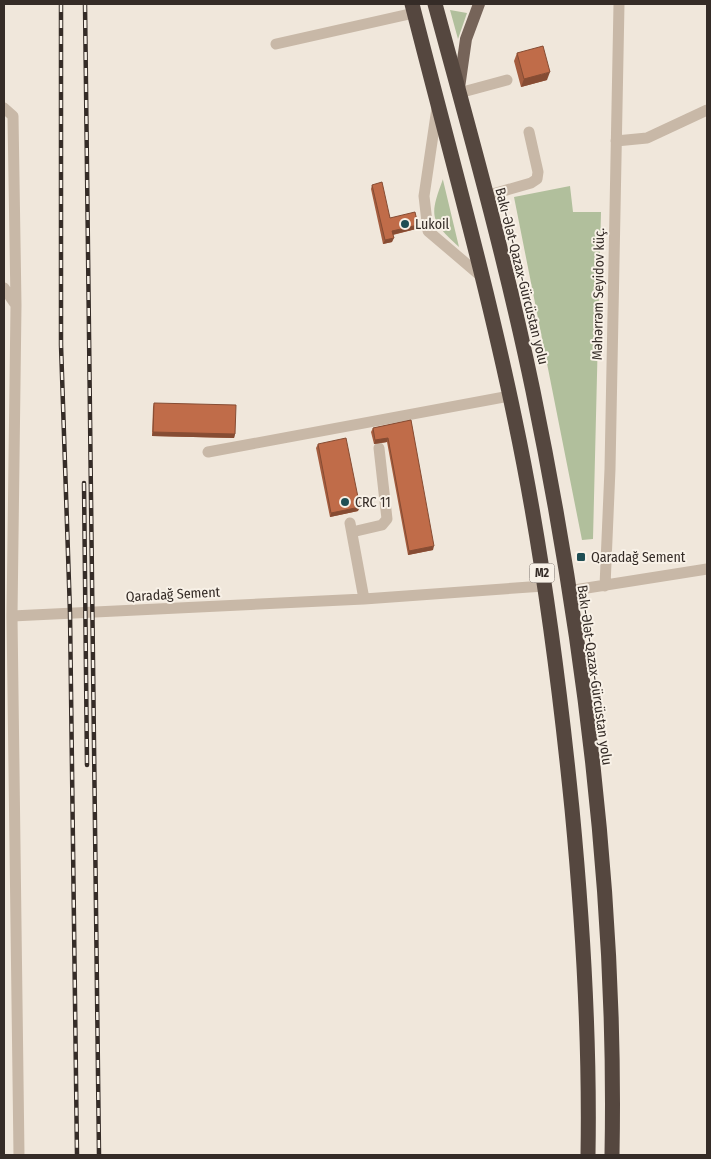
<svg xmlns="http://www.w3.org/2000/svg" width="711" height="1159" font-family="'Fira Sans Condensed',sans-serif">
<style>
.green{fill:#b1bf9c}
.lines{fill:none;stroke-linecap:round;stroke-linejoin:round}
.minor{stroke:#c8b8a7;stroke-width:11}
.major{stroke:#766459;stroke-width:12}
.highway{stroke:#55473f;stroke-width:15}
.rail-casing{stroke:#352c27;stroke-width:4.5}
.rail{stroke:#f8f1e7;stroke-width:2.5;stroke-dasharray:8;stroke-linecap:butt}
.wall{fill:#a55d3f}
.shaded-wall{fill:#864c33}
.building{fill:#c06c49;stroke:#864c33}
.poi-dot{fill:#1f4e54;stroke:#f8f1e7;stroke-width:2}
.labels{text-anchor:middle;stroke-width:4;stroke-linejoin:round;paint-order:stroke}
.shield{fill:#f8f1e7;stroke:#706761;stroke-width:1}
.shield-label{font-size:12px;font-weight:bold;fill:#352c27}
.poi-label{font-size:14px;fill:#352c27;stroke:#f8f1e7;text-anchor:start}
.street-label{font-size:14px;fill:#352c27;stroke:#f8f1e7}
</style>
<rect width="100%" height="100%" fill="#f0e7db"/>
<path class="green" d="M 450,10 L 467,13 L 458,39 Z
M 443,179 L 443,180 L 459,247 C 430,220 429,217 443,179 Z
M 570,186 L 573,212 L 601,212 L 593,539 L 582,540 L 514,197 Z"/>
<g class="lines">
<path class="minor" d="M 276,44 L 414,13
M 459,93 L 507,80
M 4,108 L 13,116 L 16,305 L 12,616 L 19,1155
M 437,108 L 424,196 L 428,231 L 482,277
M 616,141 L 647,138 L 707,110
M 486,196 L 531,183 L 537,179 L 538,172 L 529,132
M 4,288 L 16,305
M 208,452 L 510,396
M 350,523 L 364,599
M 352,532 L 382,525 L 387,519 L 379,448
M 605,586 L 610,469 L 619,4
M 568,591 L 707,569
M 12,616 L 364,599 L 544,586"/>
<path class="major" d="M 459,88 L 466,39 L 479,4"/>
<path class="highway" d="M 412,4 C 447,142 486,280 515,420 C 542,548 559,679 572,809 C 583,924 590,1040 588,1155
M 435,4 C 470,132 506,261 533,391 C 584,639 617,902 612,1155"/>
<g class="rail-casing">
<path id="rail" d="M 61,4 L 61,345 L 70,613 L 77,1155
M 85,4 L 99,1155
M 84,483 L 87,765"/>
</g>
<use href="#rail" class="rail"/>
</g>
<path class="wall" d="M 517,53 L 547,80 L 521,87 L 514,61 Z
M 372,185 L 390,218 L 416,229 L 393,235 L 392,242 L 383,244 L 371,189 Z
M 154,403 L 235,434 L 234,438 L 152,436 L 153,407 Z
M 411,420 L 433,550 L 408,555 L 387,442 L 374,444 L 371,432 L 373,428 Z
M 318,444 L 358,511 L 330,517 L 316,448 Z"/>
<path class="shaded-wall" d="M 550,72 L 547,80 L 521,87 L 524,79 Z
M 418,225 L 416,229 L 391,235 L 392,231 Z
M 394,238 L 392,242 L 383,244 L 385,240 Z
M 153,432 L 235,434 L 234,438 L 152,436 Z
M 388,438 L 387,442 L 374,444 L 375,440 Z
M 360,507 L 358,511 L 330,517 L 331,513 Z
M 434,546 L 433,550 L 408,555 L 409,551 Z"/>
<path class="building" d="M 543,46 L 550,72 L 524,79 L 517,53 Z
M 382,182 L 390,218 L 415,212 L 418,225 L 392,231 L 394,238 L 385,240 L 372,185 Z
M 154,403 L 236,405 L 235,434 L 153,432 Z
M 411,420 L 434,546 L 409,551 L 388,438 L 375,440 L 373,428 Z
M 346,438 L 360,507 L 331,513 L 318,444 Z"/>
<g class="poi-dot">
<circle cx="405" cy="224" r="5"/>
<circle cx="345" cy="502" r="5"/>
<rect x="576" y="552" width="10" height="10" rx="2.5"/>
</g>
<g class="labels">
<rect class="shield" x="529.5" y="563.5" width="25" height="19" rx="4"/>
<g class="shield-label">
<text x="542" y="577">M2</text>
</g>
<g class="poi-label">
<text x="415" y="229">Lukoil</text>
<text x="355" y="507">CRC 11</text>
<text x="591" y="562">Qaradağ Sement</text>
</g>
<g class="street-label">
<text transform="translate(522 276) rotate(76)" y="5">Bakı-Ələt-Qazax-Gürcüstan yolu</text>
<text transform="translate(598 294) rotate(-89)" y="5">Məhərrəm Seyidov küç.</text>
<text transform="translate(173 594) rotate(-3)" y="5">Qaradağ Sement</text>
<text transform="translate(595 675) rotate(82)" y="5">Bakı-Ələt-Qazax-Gürcüstan yolu</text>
</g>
</g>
<rect width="711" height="1159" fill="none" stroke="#352c27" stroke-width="10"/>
</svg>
